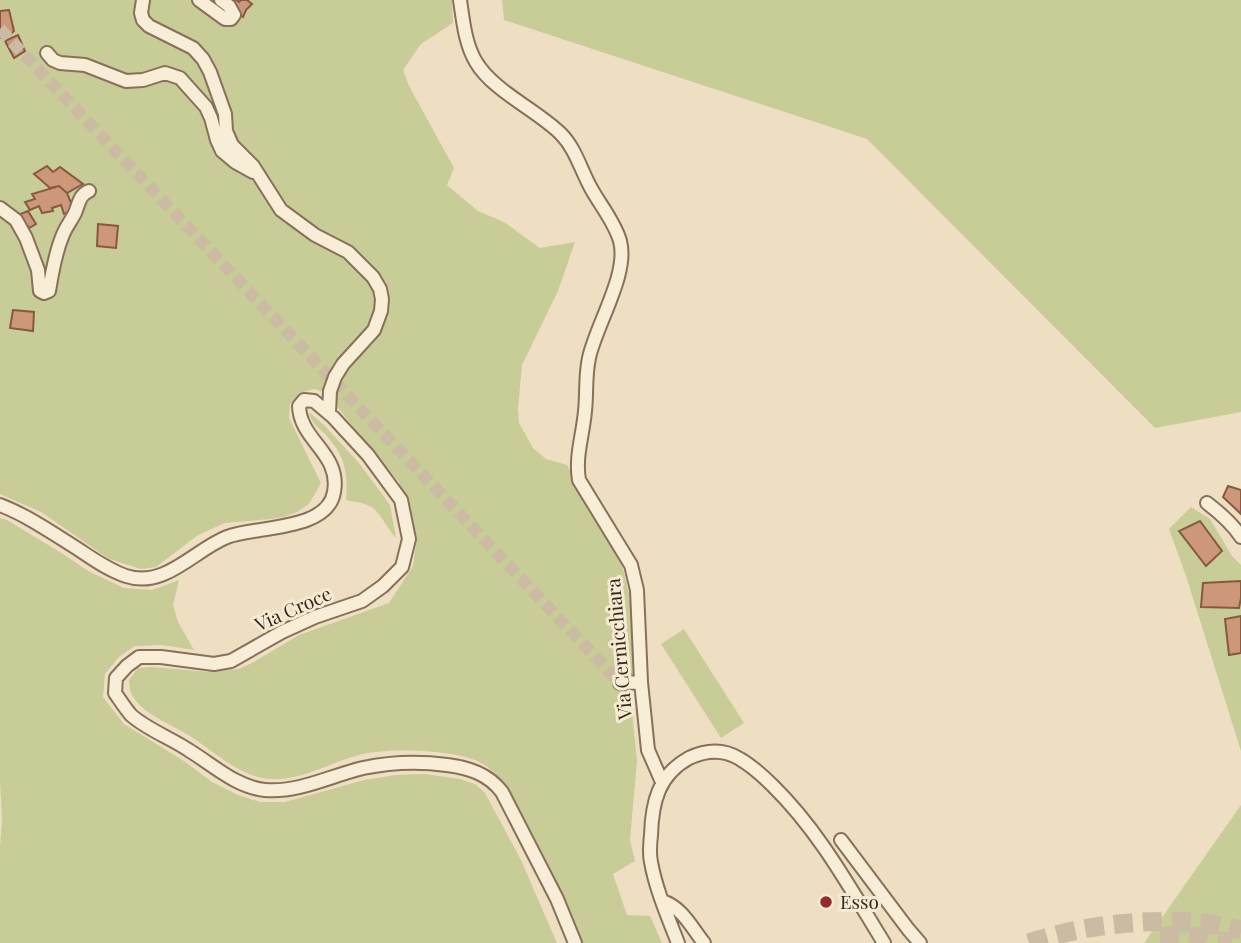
<svg xmlns="http://www.w3.org/2000/svg" width="1241" height="943" font-family="'Playfair Display',serif">
<style>
.green{fill:#c8cc97}
.building{fill:#cc9879;stroke:#875940;stroke-width:2}
.lines{fill:none;stroke-linecap:round;stroke-linejoin:round}
.minor-tunnel{stroke:#cabba2;stroke-width:12;stroke-dasharray:12 6;stroke-linecap:butt}
.highway-tunnel{stroke:#cabba2;stroke-width:19;stroke-dasharray:19 10;stroke-linecap:butt}
.minor-casing{stroke:#88705a;stroke-width:16}
.minor{stroke:#f8edd6;stroke-width:12}
.poi-dot{fill:#962a2f;stroke:#f5ead2;stroke-width:2.5}
.labels{text-anchor:middle;stroke-width:6;stroke-linejoin:round;paint-order:stroke}
.street-label{font-size:19px;fill:#38291e;stroke:#f5ead2}
.poi-label{font-size:19px;fill:#38291e;stroke:#f5ead2;text-anchor:start}
</style>
<rect width="100%" height="100%" fill="#eedfc3"/>
<path class="green" d="M 0,0 L 452,0 L 453,23 L 421,44 L 403,70 L 409,86 L 454,168 L 447,185 L 478,211 L 504,222 L 540,248 L 575,242 L 558,291 L 522,365 L 518,409 L 519,423 L 533,448 L 546,459 L 567,465 L 622,565 L 629,593 L 633,640 L 632,711 L 637,761 L 630,840 L 635,861 L 613,874 L 627,915 L 650,916 L 662,943 L 581,943 L 505,786 C 498,777 493,770 483,764 C 458,749 391,748 363,754 C 332,761 303,781 271,779 C 239,778 210,747 183,732 C 166,722 142,713 132,695 C 130,691 129,685 129,680 L 138,668 L 152,667 L 210,672 L 239,669 L 252,663 L 299,635 L 389,603 L 413,566 L 417,538 L 399,482 L 346,418 L 327,393 L 314,389 L 300,393 L 290,404 L 289,418 L 321,483 L 309,504 L 297,512 L 284,517 L 270,519 L 225,523 L 198,535 L 156,567 L 141,569 L 109,559 L 41,512 L 0,494 Z
M 502,0 L 1241,0 L 1241,412 L 1155,428 L 867,139 L 504,20 Z
M 309,412 L 324,425 L 359,463 L 390,505 L 396,538 C 387,529 380,510 369,506 C 363,502 353,502 346,500 C 348,471 345,456 325,434 C 317,426 311,423 309,412 Z
M 1191,507 L 1210,519 L 1232,556 L 1241,565 L 1241,751 L 1186,576 L 1169,529 Z
M 0,518 L 7,520 L 63,554 L 88,571 L 124,588 L 152,590 L 179,580 L 173,605 L 178,622 L 194,650 L 162,645 L 135,646 L 119,657 L 105,674 L 103,697 L 124,724 L 184,761 L 212,782 L 238,795 L 260,802 L 285,802 L 364,780 L 396,775 L 425,774 L 460,779 L 475,784 L 485,793 L 521,860 L 557,943 L 0,943 L 0,847 L 2,818 L 0,781 Z
M 684,629 L 744,723 L 721,738 L 661,644 Z
M 1241,805 L 1241,943 L 1144,943 Z"/>
<path class="building" d="M 228,0 L 237,0 L 239,2 L 241,0 L 247,0 L 252,4 L 246,10 L 243,17 L 236,12 Z
M 9,10 L 14,31 L 11,34 L 0,38 L 0,11 Z
M 18,35 L 25,51 L 14,58 L 5,41 Z
M 47,166 L 53,172 L 60,167 L 83,184 L 67,193 L 59,186 L 50,188 L 34,174 Z
M 59,186 L 67,193 L 74,210 L 64,214 L 61,205 L 52,208 L 53,211 L 42,213 L 39,206 L 30,210 L 25,202 L 35,199 L 32,194 Z
M 28,211 L 36,224 L 29,228 L 28,226 L 24,228 L 18,215 Z
M 98,224 L 118,226 L 116,248 L 97,246 Z
M 13,310 L 34,312 L 33,331 L 10,328 Z
M 1228,486 L 1241,490 L 1241,514 L 1223,497 Z
M 1200,521 L 1222,551 L 1206,566 L 1179,531 Z
M 1241,581 L 1241,598 L 1239,608 L 1201,607 L 1203,583 Z
M 1241,616 L 1241,653 L 1229,655 L 1225,619 Z"/>
<g class="lines">
<path class="minor-tunnel" d="M 0,29 L 620,683"/>
<path class="highway-tunnel" d="M 1160,936 L 1201,937 L 1232,943
M 1029,943 C 1082,925 1147,918 1203,923 C 1216,924 1229,928 1241,930"/>
<g class="minor-casing">
<path id="minor" d="M 143,0 L 141,13 L 143,20 L 149,26 L 193,48 L 203,59 L 210,72 L 225,114 L 226,131 L 232,145 L 253,166 L 281,210 L 315,235 L 348,252 L 373,277 L 380,289 L 382,299 L 381,311 L 374,330 L 343,364 L 335,377 L 330,391 L 329,413
M 199,0 L 225,19 L 231,19 L 234,15 L 229,6 L 221,0
M 460,0 C 463,20 465,44 476,62 C 493,91 537,110 561,134 C 576,149 581,171 592,190 C 601,206 615,223 620,241 C 629,274 596,325 589,358 C 585,376 587,393 585,411 C 583,435 575,456 579,480 L 631,565 L 637,590 L 641,682 L 648,750 L 662,782
M 47,53 L 53,60 L 60,63 L 85,65 L 126,81 L 143,80 L 165,73 L 180,78 L 206,107 L 211,118 L 217,140 L 222,151 L 235,162 L 253,172
M 0,208 L 16,220 L 26,238 L 38,270 L 40,291 L 44,293 L 49,291 C 52,273 55,254 62,237 C 65,228 71,221 75,213 C 79,204 79,195 89,191
M 1207,503 C 1220,513 1232,523 1241,537
M 0,505 C 24,514 48,530 70,544 C 88,555 105,569 126,576 C 165,589 194,550 227,537 C 256,526 328,531 334,492 C 341,453 300,441 299,406 L 304,400 L 314,401 L 333,417 L 368,455 L 401,500 L 409,539 L 402,567 L 383,586 L 362,601 L 315,617 L 282,632 L 231,661 L 214,664 L 161,657 L 139,657 L 127,666 L 116,678 L 115,693 C 120,700 125,708 131,715 C 146,729 173,739 190,751 C 213,765 236,787 265,790 C 298,793 330,776 363,768 C 391,762 418,761 447,765 C 470,768 488,774 502,792 L 557,899 L 575,943
M 620,683 L 641,682
M 841,840 L 908,929 L 920,943
M 662,901 C 682,907 692,928 704,943
M 678,943 C 668,917 656,890 651,862 C 649,853 650,844 651,835 C 652,803 658,775 689,758 C 706,750 724,749 740,759 C 752,766 763,776 773,786 C 819,831 850,888 884,943"/>
</g>
<use href="#minor" class="minor"/>
</g>
<circle class="poi-dot" cx="826" cy="902" r="7"/>
<g class="labels">
<g class="street-label">
<text transform="translate(293 609) rotate(-24)" y="7">Via Croce</text>
<text transform="translate(619 649) rotate(-95)" y="7">Via Cernicchiara</text>
</g>
<g class="poi-label">
<text x="840" y="909">Esso</text>
</g>
</g>
</svg>
